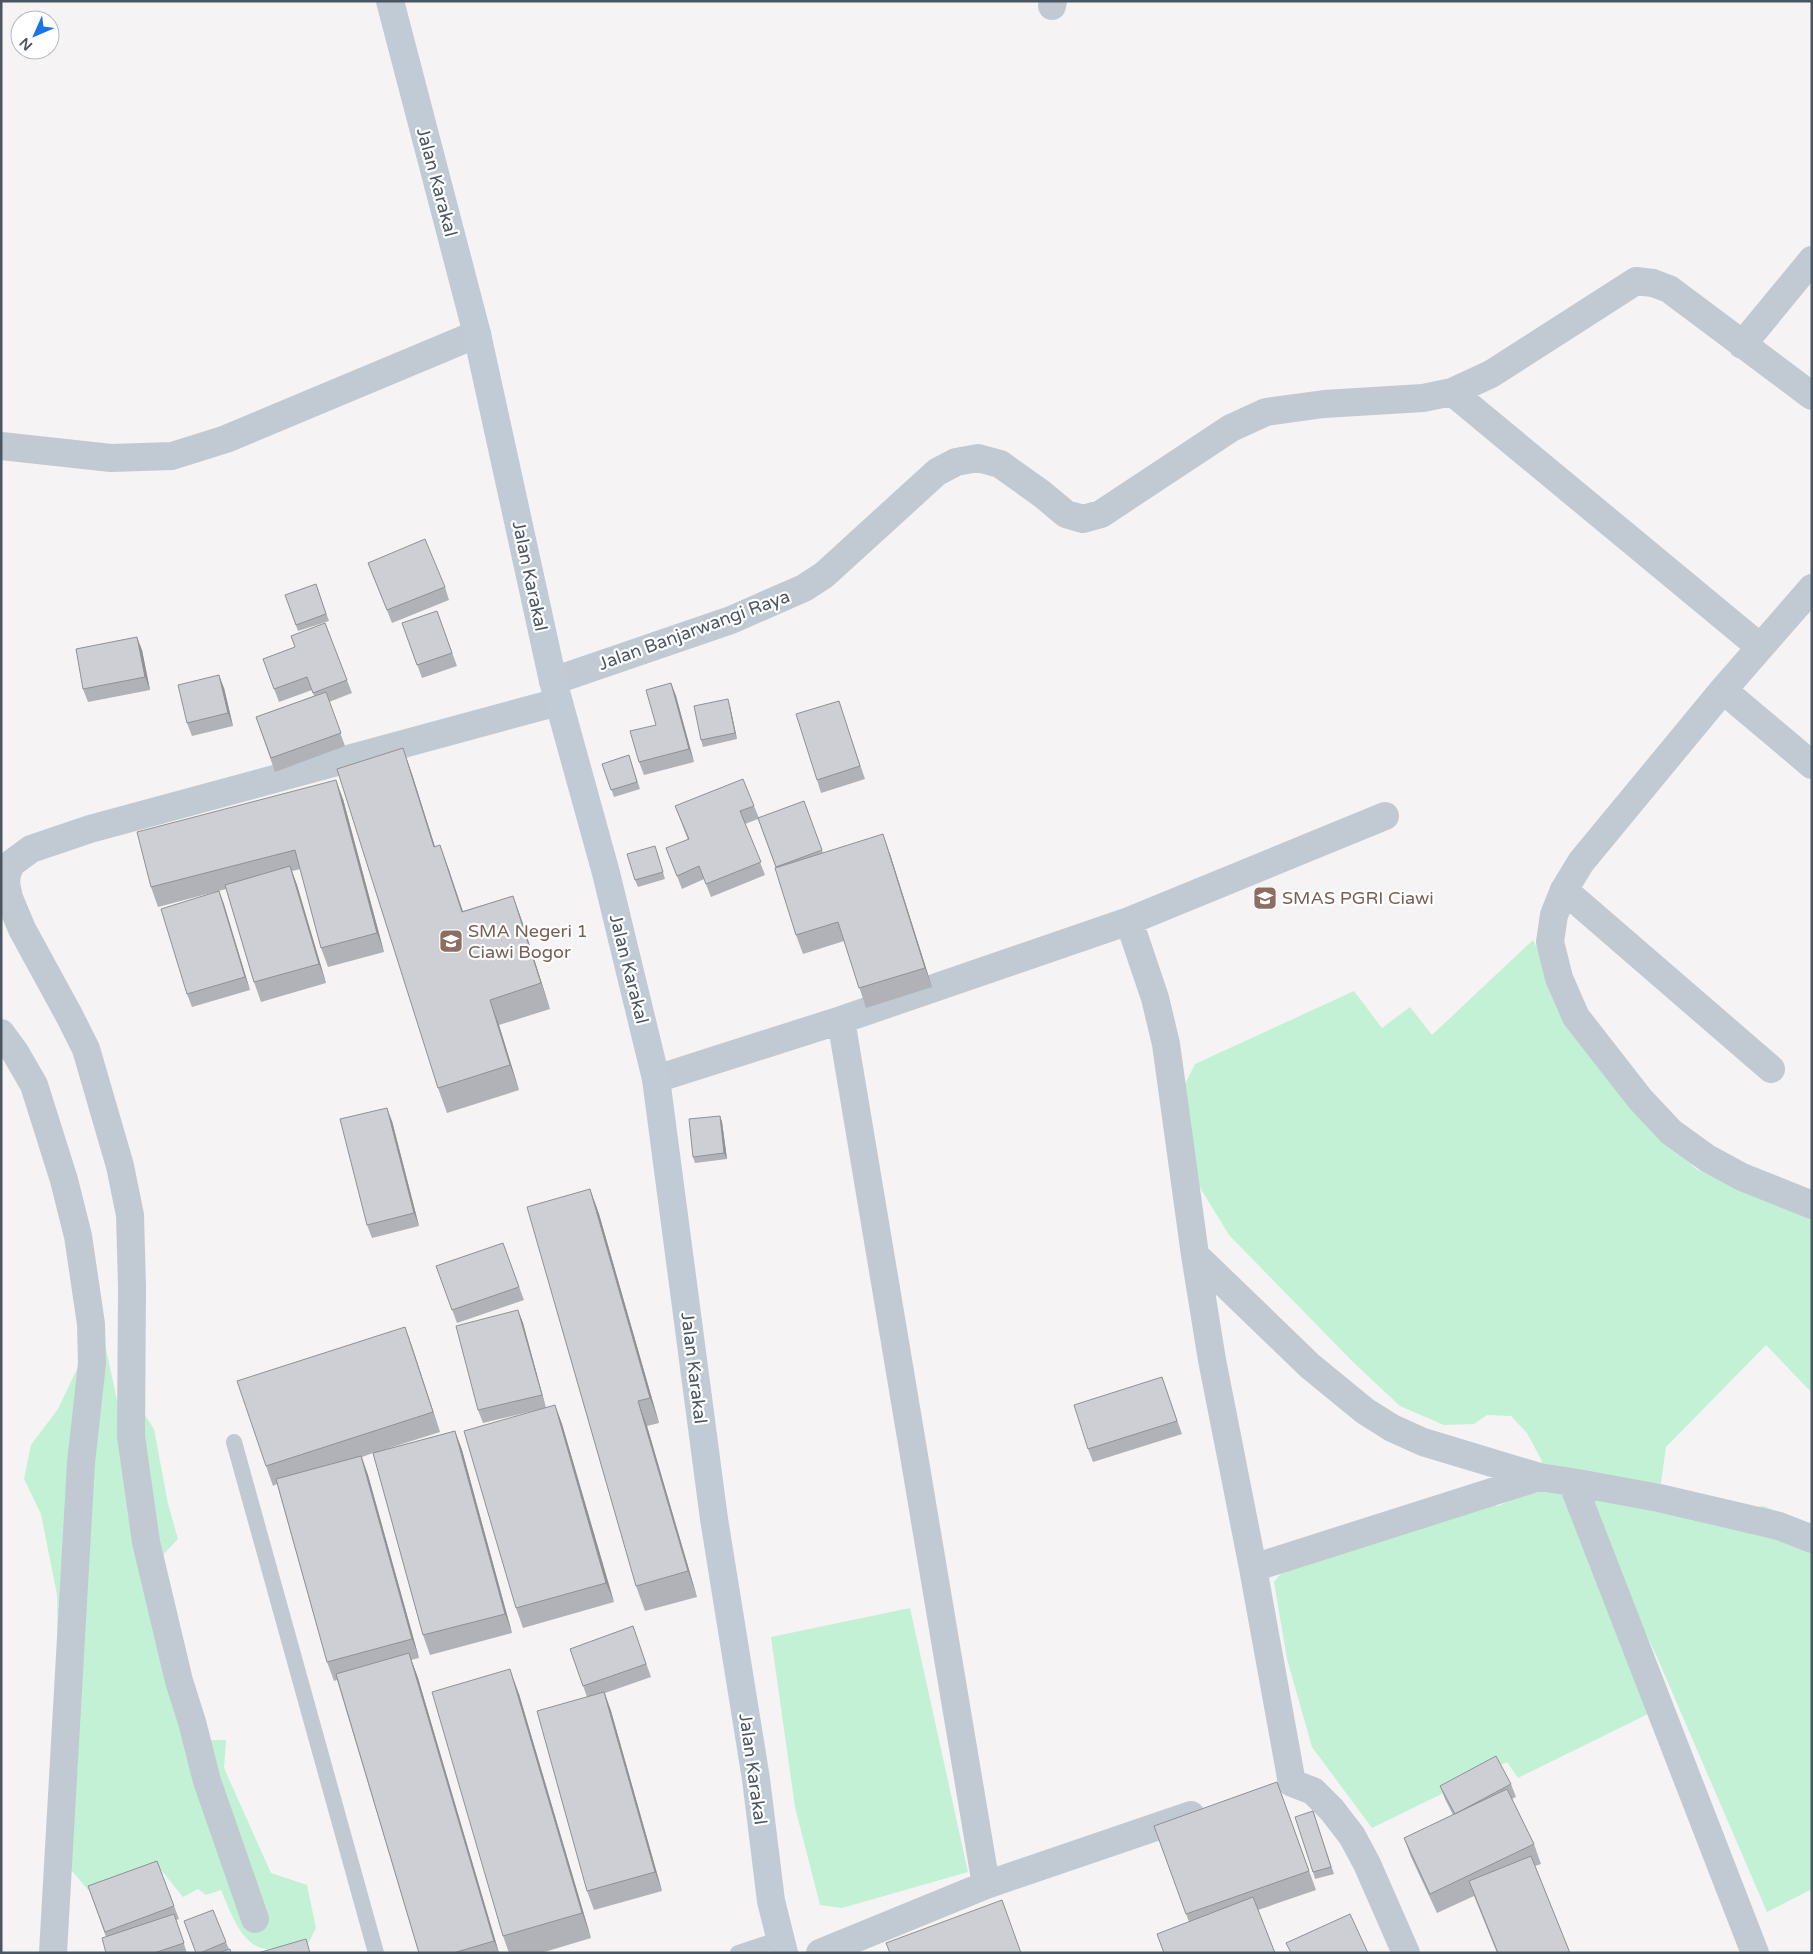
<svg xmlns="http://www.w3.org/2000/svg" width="1813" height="1954" font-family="'Varela Round',sans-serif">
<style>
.green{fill:#c3f1d5}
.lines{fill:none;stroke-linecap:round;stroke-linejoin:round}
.lane{stroke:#c1cad2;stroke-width:16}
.street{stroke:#c1cad2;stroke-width:28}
.secondary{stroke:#c1cbd6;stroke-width:28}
.wall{fill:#b0b2b7}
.shaded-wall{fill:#909195}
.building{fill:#cdcfd5;stroke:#909195}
.labels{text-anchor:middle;stroke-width:4.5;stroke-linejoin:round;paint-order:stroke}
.street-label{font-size:18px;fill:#4a5661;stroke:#fff}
.education-label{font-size:18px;fill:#785e54;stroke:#fff;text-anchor:start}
</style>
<rect width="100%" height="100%" fill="#f5f3f3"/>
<path class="green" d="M 1533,940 L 1566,1006 L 1647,1122 L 1696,1169 L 1761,1194 L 1812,1205 L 1812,1393 L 1766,1345 L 1666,1447 L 1659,1497 L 1719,1513 L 1764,1506 L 1794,1519 L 1812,1525 L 1812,1889 L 1767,1912 L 1657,1657 L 1635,1611 L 1650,1713 L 1518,1778 L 1507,1762 L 1372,1828 L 1312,1747 L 1287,1659 L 1274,1582 L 1290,1563 L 1465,1499 L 1498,1506 L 1518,1497 L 1533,1480 L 1542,1461 L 1527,1433 L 1511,1416 L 1487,1415 L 1474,1424 L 1444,1425 L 1400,1406 L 1353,1362 L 1229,1235 L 1193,1176 L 1183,1088 L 1195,1064 L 1354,991 L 1382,1028 L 1410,1007 L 1432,1035 Z
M 94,1333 L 106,1349 L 118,1405 L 143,1412 L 154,1429 L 168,1504 L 178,1539 L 155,1563 L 204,1740 L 226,1740 L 224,1768 L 271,1873 L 307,1885 L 316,1928 L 307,1946 L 300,1941 C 291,1943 276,1950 266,1949 C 241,1946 230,1910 221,1890 L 206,1895 L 198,1889 L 183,1897 L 158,1866 L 104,1892 L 88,1890 L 52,1847 L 55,1796 L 78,1766 L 66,1727 L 58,1666 L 57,1595 L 41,1514 L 24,1479 L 31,1445 L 58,1409 Z
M 910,1608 L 968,1872 L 842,1908 L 820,1905 L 795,1807 L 771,1637 Z"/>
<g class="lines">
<path class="lane" d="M 234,1442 L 376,1953
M 738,1953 L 781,1939"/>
<path class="street" d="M 1052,6 L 1053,1
M 1742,345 L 1812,260
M 1452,392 L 1760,647
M 1,446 L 111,458 L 172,456 L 226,439 L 477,334
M 1812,588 L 1723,690 L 1581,862 L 1564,890 L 1554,915 L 1550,942 L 1559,978 L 1576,1017 L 1640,1099 L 1671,1132 L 1707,1158 L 1742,1177 L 1812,1205
M 553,681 L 731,620 L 804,588 L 824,575 L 937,472 L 956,462 L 978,458 L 1000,464 L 1042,494 L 1066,514 L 1083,519 L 1101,514 L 1231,428 L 1266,412 L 1324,404 L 1423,398 L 1452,392 L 1491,374 L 1636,281 L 1653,283 L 1669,289 L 1812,396
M 1723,690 L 1812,765
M 1564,890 L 1771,1069
M 1129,921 L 1385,816
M 841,1020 L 986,1885
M 1,1033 L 15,1052 L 34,1085 L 64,1180 L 78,1236 L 91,1324 L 92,1363 L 81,1463 L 53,1953
M 656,1079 L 841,1020 L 1129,921 L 1155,998 L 1166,1044 L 1195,1255 L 1212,1360 L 1253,1568 L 1292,1783 L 1313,1791 L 1332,1810 L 1352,1836 L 1367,1864 L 1406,1953
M 1195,1255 L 1310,1366 L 1365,1411 L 1392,1428 L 1423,1442 L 1539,1477 L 1572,1482
M 1253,1568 L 1539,1477
M 255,1919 L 207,1781 L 192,1722 L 179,1681 L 146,1542 L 131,1436 L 132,1287 L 130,1215 L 120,1166 L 86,1049 L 70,1017 L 22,929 L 9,898 L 6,883 L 7,873 L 12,863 L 31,849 L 90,829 L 558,702
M 820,1953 L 986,1885 L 1191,1815
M 1755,1953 L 1572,1482 L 1659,1498 L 1779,1526 L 1812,1539"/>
<path class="secondary" d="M 390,1 L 477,334 L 553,681 L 606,873 L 656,1079 L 714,1519 L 756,1779 L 771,1901 L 784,1953"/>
</g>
<path class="wall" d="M 368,563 L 445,587 L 449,600 L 392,623 Z
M 316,584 L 329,621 L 298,631 L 285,595 Z
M 437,611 L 457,666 L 422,678 L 402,623 Z
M 325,623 L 352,693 L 329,702 L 345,746 L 275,772 L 256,717 L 314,696 L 312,690 L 279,702 L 263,659 L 295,647 Z
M 142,650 L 150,690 L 88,702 L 83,689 Z
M 671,683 L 676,696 L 694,762 L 644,775 L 639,762 L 656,725 Z
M 224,688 L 233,726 L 192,736 L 187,723 Z
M 730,706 L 737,739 L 703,747 L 701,740 Z
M 843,714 L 865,779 L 821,793 L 817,780 Z
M 403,748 L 412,774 L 435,847 L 440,845 L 449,870 L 463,911 L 513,896 L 522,921 L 550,1009 L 499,1025 L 519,1090 L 447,1113 L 438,1088 Z
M 629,755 L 640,789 L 614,797 L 602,764 Z
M 343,799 L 384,952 L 328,967 L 321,948 L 301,869 L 292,871 L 297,885 L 326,983 L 261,1002 L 254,982 L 226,889 L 158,907 L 151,887 Z
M 804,801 L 823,853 L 890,854 L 932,987 L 866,1008 L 844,941 L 803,954 L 796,935 L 776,868 L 758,819 L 745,824 L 765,875 L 711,897 L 704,879 L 682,889 L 666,848 L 688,840 L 675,806 L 754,806 L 759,818 Z
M 657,852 L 665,879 L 638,887 L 635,880 Z
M 219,891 L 250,990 L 192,1007 L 187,994 Z
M 720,1116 L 722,1122 L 727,1159 L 695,1163 L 693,1157 Z
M 392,1121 L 419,1226 L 372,1238 L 367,1225 Z
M 590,1189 L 599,1214 L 659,1423 L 647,1426 L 697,1597 L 645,1611 L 636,1586 Z
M 503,1243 L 524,1300 L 457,1323 L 436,1266 Z
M 518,1310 L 523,1323 L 546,1408 L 555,1405 L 562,1424 L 614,1602 L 523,1628 L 516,1608 L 545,1408 L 483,1423 L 478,1410 Z
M 405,1327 L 440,1432 L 383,1450 L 455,1431 L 462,1450 L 512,1633 L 430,1655 L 423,1635 L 373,1453 L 362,1457 L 368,1475 L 419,1658 L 411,1660 L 418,1678 L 499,1953 L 419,1953 L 337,1680 L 334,1681 L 327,1662 L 277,1484 L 273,1486 L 266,1466 Z
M 1162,1377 L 1182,1434 L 1093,1462 L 1088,1449 Z
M 633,1626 L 651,1677 L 605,1693 L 611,1711 L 662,1891 L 594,1910 L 587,1891 L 587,1697 L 570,1649 Z
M 519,1694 L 591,1938 L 541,1953 L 509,1953 L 503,1936 Z
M 1277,1782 L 1316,1890 L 1258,1910 L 1275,1953 L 1164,1953 L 1157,1934 L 1189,1922 L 1154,1826 Z
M 1511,1784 L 1516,1797 L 1512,1799 L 1534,1844 L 1541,1864 L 1535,1866 L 1570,1953 L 1497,1953 L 1474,1896 L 1437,1913 L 1411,1857 L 1404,1838 L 1453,1815 L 1445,1799 L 1440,1786 Z
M 1313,1811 L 1334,1874 L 1315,1879 L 1313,1872 Z
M 157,1861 L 179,1919 L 176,1920 L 187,1953 L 106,1953 L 106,1937 L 88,1886 Z
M 226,1942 L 229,1949 L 221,1952 L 231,1953 L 196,1953 Z"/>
<path class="shaded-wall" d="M 137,637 L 142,650 L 150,690 L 145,677 Z
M 219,675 L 224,688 L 233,726 L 228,713 Z
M 671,683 L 676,696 L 694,762 L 689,749 Z
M 728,699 L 730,706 L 737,739 L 735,733 Z
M 403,748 L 412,774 L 443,872 L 434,847 Z
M 336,780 L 343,799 L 384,952 L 377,933 Z
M 883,834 L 890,854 L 932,987 L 925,968 Z
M 440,845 L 449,870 L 471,937 L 462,912 Z
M 290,866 L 297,885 L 326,983 L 319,964 Z
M 219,891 L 224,904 L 250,990 L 245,977 Z
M 513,896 L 522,921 L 550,1009 L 541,983 Z
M 490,1000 L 499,1025 L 519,1090 L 510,1065 Z
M 387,1108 L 392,1121 L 419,1226 L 414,1213 Z
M 720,1116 L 722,1122 L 727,1159 L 724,1153 Z
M 590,1189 L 599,1214 L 659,1423 L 650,1398 Z
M 518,1310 L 523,1323 L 546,1408 L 542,1395 Z
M 405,1327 L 412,1346 L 440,1432 L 433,1412 Z
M 638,1401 L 647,1426 L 697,1597 L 688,1571 Z
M 555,1405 L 562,1424 L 614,1602 L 606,1583 Z
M 455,1431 L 462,1450 L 512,1633 L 505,1614 Z
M 361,1456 L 368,1475 L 419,1658 L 412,1639 Z
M 409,1653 L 418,1678 L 499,1953 L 494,1941 Z
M 510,1669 L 519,1694 L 591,1938 L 582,1913 Z
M 604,1692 L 611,1711 L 662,1891 L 655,1872 Z"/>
<path class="building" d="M 425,539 L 445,587 L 387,610 L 368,563 Z
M 316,584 L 326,614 L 296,625 L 285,595 Z
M 437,611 L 452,653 L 417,665 L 402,623 Z
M 325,623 L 347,680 L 313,693 L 307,677 L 274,689 L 263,659 L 295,647 L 291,636 Z
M 137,637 L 145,677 L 83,689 L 76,649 Z
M 219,675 L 228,713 L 187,723 L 178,685 Z
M 671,683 L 689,749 L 639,762 L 630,731 L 656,725 L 646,690 Z
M 326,692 L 341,733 L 271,758 L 256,717 Z
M 728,699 L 735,733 L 701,740 L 694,706 Z
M 839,701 L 860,766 L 817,780 L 796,714 Z
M 403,748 L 434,847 L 440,845 L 462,912 L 513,896 L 541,983 L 490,1000 L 510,1065 L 438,1088 L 337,769 Z
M 629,755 L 637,782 L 611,790 L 602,764 Z
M 743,779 L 754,806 L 740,811 L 761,862 L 706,884 L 699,866 L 677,876 L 666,848 L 689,839 L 675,806 Z
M 336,780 L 377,933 L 321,948 L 295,850 L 151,887 L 137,832 Z
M 804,801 L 822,850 L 776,867 L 758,818 Z
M 883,834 L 925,968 L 859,988 L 838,922 L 796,935 L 775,868 Z
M 655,846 L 663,872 L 635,880 L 627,854 Z
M 290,866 L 319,964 L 254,982 L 225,885 Z
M 219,891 L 245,977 L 187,994 L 161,909 Z
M 387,1108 L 414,1213 L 367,1225 L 340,1119 Z
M 720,1116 L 724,1153 L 693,1157 L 689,1119 Z
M 590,1189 L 650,1398 L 638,1401 L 688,1571 L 636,1586 L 527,1207 Z
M 503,1243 L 519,1287 L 452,1310 L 436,1266 Z
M 518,1310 L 542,1395 L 478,1410 L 456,1326 Z
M 405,1327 L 433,1412 L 266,1466 L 237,1381 Z
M 1162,1377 L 1177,1421 L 1088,1449 L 1074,1405 Z
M 555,1405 L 606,1583 L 516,1608 L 464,1431 Z
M 455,1431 L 505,1614 L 423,1635 L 373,1453 Z
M 361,1456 L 412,1639 L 327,1662 L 276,1479 Z
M 633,1626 L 646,1664 L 583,1686 L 570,1649 Z
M 409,1653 L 494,1941 L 453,1953 L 419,1953 L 336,1674 Z
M 510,1669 L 582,1913 L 503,1936 L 432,1692 Z
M 604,1692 L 655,1872 L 587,1891 L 537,1711 Z
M 1496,1756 L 1511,1784 L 1455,1814 L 1440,1786 Z
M 1277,1782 L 1309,1871 L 1186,1914 L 1154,1826 Z
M 1507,1789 L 1534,1844 L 1430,1894 L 1404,1838 Z
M 1313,1811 L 1331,1867 L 1313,1872 L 1295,1817 Z
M 1531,1856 L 1570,1953 L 1498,1953 L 1469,1881 Z
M 157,1861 L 174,1906 L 105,1932 L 88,1886 Z
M 1253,1897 L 1275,1953 L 1164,1953 L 1157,1934 Z
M 1002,1900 L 1021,1953 L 890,1953 L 886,1943 Z
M 213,1910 L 226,1942 L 200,1953 L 196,1953 L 184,1921 Z
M 174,1914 L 184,1943 L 154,1953 L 106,1953 L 102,1938 Z
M 1350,1914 L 1368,1953 L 1291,1953 L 1286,1943 Z
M 306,1939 L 310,1953 L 258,1953 Z
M 230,1949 L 231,1953 L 218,1953 Z"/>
<defs>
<g id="school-square" transform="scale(1.25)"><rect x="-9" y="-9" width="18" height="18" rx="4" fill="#8d6e63" stroke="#fff"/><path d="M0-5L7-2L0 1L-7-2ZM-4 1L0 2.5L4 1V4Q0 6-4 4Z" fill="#fff"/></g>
</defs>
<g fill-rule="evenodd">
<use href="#school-square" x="1265" y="898"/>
<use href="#school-square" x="451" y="941"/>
</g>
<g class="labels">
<g class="street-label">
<text transform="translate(437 182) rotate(75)" y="6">Jalan Karakal</text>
<text transform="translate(530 576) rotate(78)" y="6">Jalan Karakal</text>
<text transform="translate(694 630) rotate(-20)" y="6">Jalan Banjarwangi Raya</text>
<text transform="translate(629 969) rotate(76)" y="6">Jalan Karakal</text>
<text transform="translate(694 1368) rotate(83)" y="6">Jalan Karakal</text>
<text transform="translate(753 1769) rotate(82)" y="6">Jalan Karakal</text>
</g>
<g class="education-label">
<text x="1282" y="904">SMAS PGRI Ciawi</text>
<text x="468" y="937">SMA Negeri 1<tspan x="468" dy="21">Ciawi Bogor</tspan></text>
</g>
</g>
<rect width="1813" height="1954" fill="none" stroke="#4a5661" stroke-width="5"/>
<g transform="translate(35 35) rotate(225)"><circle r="24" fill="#ffffff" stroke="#b7bbc0"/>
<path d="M0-4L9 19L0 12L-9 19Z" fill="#1a73e8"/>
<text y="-8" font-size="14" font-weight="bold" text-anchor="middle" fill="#4a5661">N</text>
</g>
</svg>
